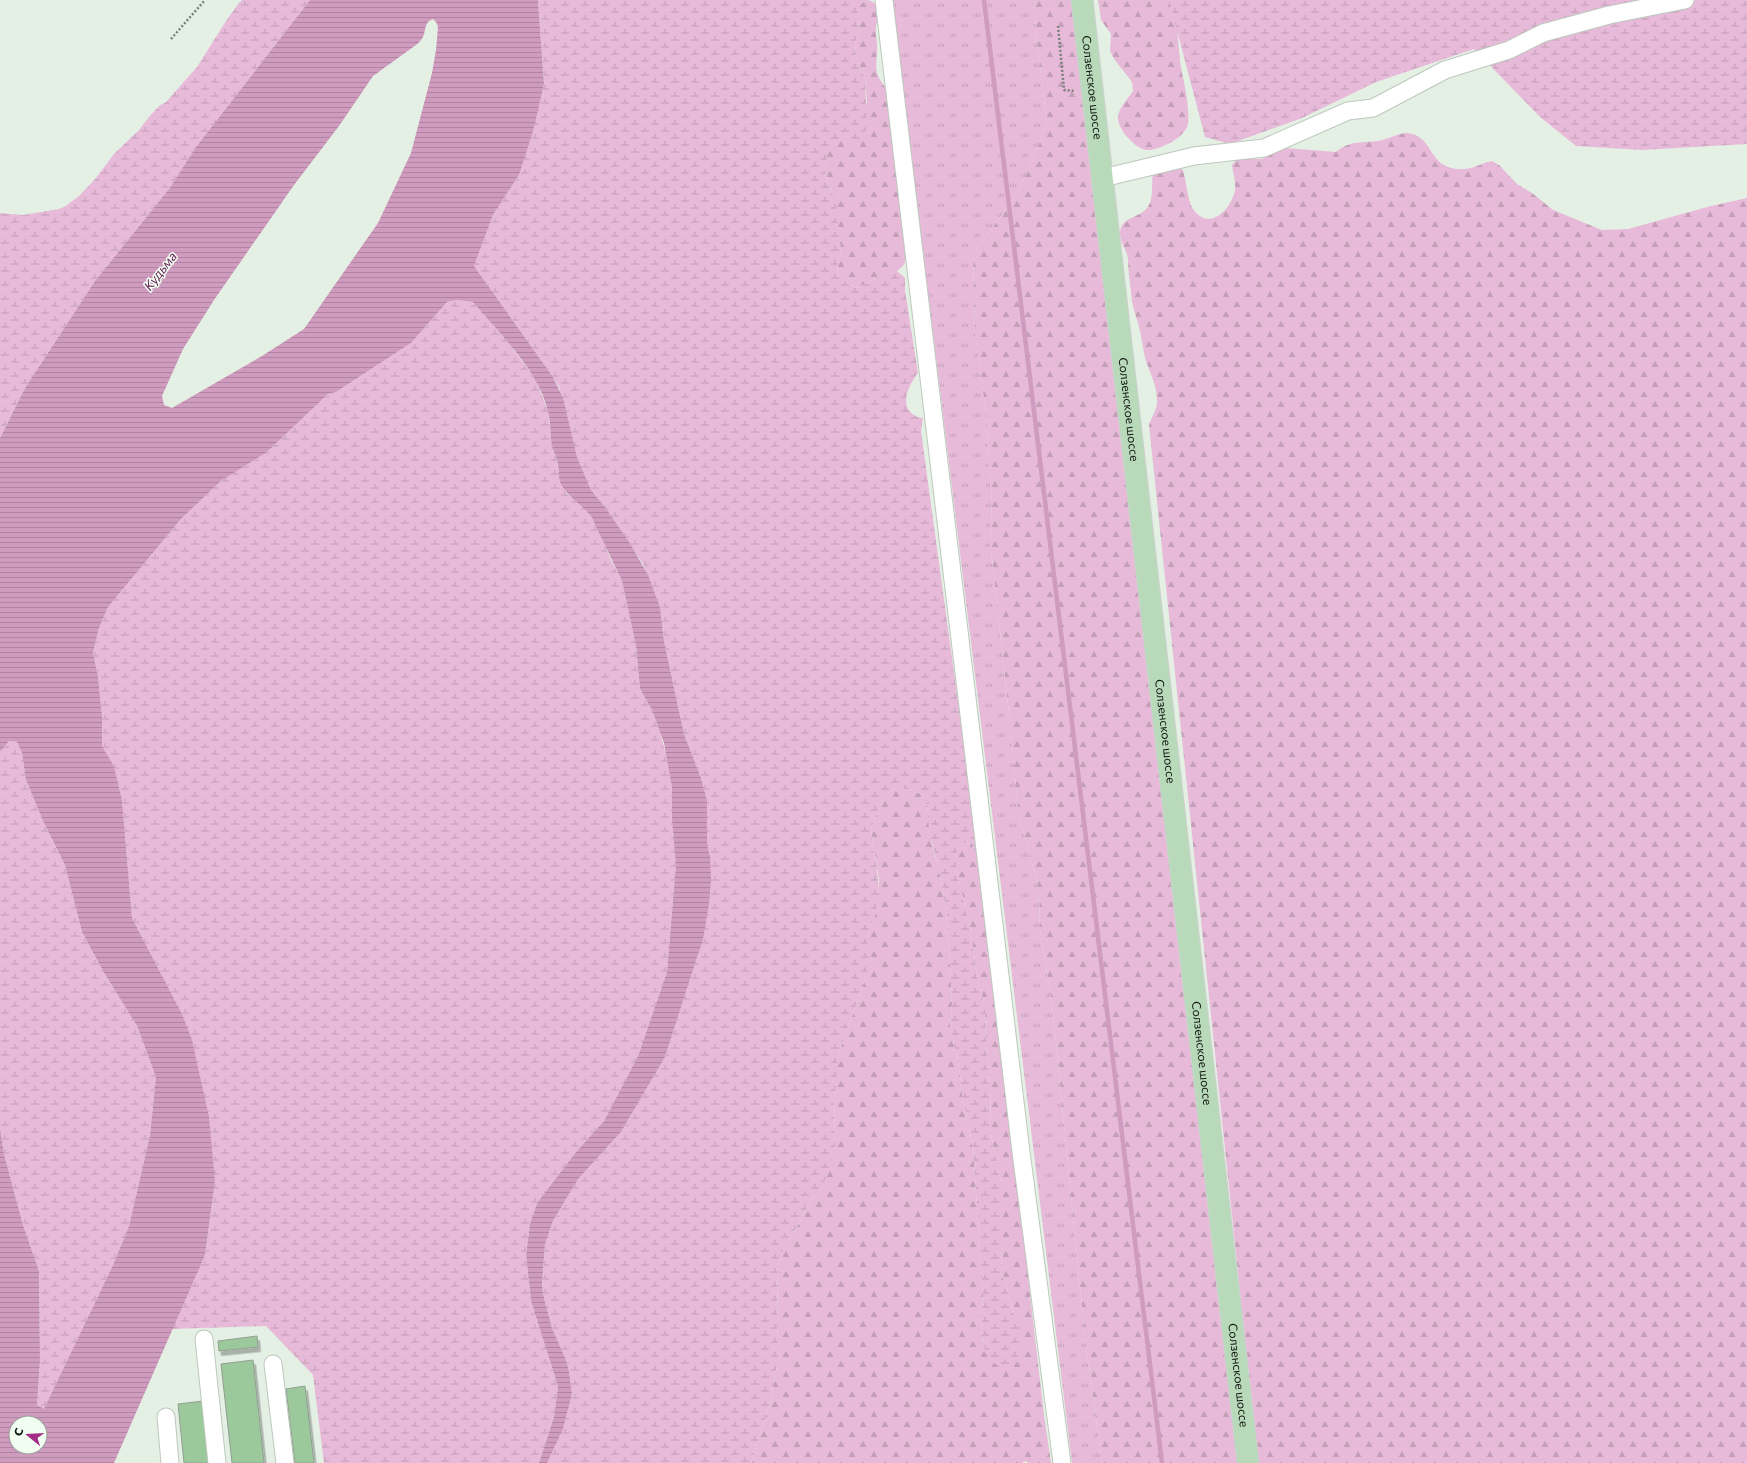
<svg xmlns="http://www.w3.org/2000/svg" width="1747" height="1463" font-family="Commissioner,sans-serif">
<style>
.grass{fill:url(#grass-tufts)}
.forest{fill:url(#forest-firs)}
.wetland{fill:url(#wetland-marsh)}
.water{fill:url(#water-rules);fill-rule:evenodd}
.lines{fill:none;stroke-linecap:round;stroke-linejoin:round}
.stream{stroke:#cf9bbe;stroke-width:4.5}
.building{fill:#9bc99c;stroke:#939d93;filter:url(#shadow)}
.minor-casing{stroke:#bdc8bd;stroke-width:19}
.major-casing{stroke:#cfd0cf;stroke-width:23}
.path{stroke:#798179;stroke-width:2.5;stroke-dasharray:2 2;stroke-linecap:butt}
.minor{stroke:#fff;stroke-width:17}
.major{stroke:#b9daba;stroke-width:21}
.labels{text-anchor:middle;stroke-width:3;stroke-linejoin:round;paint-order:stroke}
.street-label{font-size:12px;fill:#0e120e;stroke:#f2fdf2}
.water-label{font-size:13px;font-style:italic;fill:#662756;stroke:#f2fdf2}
</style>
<defs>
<pattern id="grass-tufts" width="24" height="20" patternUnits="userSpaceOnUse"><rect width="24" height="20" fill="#e6bad8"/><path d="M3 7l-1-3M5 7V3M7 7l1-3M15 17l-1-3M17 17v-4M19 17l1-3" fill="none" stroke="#c49fb8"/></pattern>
<pattern id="forest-firs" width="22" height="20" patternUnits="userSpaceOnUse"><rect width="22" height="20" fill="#e6bad8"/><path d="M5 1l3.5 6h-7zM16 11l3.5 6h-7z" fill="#c49fb8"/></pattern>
<pattern id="wetland-marsh" width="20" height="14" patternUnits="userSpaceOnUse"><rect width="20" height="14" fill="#e6bad8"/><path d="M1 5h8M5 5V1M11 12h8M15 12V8" fill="none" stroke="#c49fb8"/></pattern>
<pattern id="water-rules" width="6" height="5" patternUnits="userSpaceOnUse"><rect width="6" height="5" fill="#cf9bbe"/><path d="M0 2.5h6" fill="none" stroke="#b184a2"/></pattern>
<filter id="shadow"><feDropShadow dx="2.5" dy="4.5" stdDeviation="0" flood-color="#0004"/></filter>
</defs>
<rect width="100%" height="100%" fill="#e5f0e5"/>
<path class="grass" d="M 892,0 L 1034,0 L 1037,43 L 1047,122 L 1034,157 L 1018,192 L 973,255 L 975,333 L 986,413 L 992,502 L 990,541 L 1011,732 L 1018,810 L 1039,890 L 1040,930 L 1052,1003 L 1085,1337 L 1102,1463 L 1072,1463 Z"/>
<path class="forest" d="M 866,0 C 872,0 878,4 879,11 C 879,15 877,22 876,26 C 875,33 877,39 877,45 C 878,65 871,70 886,88 L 906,258 L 904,265 L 897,271 L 886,274 L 856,288 L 847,283 L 838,275 L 837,263 L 841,252 L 838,227 L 832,191 L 827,180 L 824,168 L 830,143 L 842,137 L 867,103 L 865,79 L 856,57 L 855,43 L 859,30 L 858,18 L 859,6 Z
M 1034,0 L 1073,0 L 1239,1463 L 1102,1463 L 1085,1337 L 1052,1003 L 1040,930 L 1039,890 L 1018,810 L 1011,732 L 990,541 L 992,502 L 986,413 L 975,334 L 973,255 L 1018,192 L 1034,157 L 1047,122 L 1037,43 Z
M 1098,0 L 1175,0 C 1177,20 1178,41 1180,61 C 1183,81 1190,103 1188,124 C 1186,137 1159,151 1146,150 C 1135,148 1117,129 1118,117 C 1119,107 1128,99 1133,91 L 1132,82 L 1114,59 L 1110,51 L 1111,34 L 1101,20 Z
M 1406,133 C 1436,135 1426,170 1463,169 C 1474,169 1481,163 1492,161 L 1499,165 L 1517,184 L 1532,193 L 1553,210 L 1602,230 L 1628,229 L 1711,206 L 1747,198 L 1747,1463 L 1258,1463 L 1149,425 C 1152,416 1158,408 1157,399 C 1157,385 1149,371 1145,358 C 1143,349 1142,340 1140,331 C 1138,321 1134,312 1132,302 C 1131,288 1128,273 1128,259 C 1127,250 1120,243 1120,233 C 1121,215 1142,219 1149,205 C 1154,195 1151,183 1153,172 L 1175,166 L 1183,170 C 1186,180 1188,202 1193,209 C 1209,232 1231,210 1235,190 C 1236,182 1233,173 1232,165 L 1237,159 L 1262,159 L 1277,151 L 1285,148 L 1336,152 C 1351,139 1364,144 1382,140 C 1390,138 1397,134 1406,133 Z
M 900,788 L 912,790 L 923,795 L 927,806 L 932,844 L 939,870 L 946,909 L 951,981 L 952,1004 L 950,1027 L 958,1060 L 963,1098 L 973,1148 L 983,1294 L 981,1331 L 983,1342 L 1020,1327 L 1015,1317 L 1002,1272 L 1001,1247 L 1001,1183 L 991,1134 L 990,1084 L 986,1045 L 985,1010 L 977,975 L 970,926 L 956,869 L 956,855 L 960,844 L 972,843 L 980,863 L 1044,1415 L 1051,1463 L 1028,1463 L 1026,1461 L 1022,1463 L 751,1463 L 771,1399 L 775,1373 L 780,1359 L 777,1329 L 778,1265 L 787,1241 L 802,1219 L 807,1207 L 823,1186 L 835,1147 L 834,1095 L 837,1083 L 837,1058 L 866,977 L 867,938 L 879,902 L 879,879 L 871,829 L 880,805 L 887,793 Z"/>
<path class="wetland" d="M 242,0 L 310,0 L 196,147 L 169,189 L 95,281 L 25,388 L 0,438 L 0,213 L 23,215 L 59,209 L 66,206 L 79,196 L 96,178 L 114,154 L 139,130 L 149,117 L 159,106 L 166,102 L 197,67 L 226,21 L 239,3 Z
M 538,0 L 866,0 L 859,6 L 858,18 L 859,30 L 855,43 L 856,57 L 865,79 L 867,127 L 862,138 L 851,143 L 842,137 L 831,143 L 824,168 L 827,180 L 836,201 L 841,252 L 837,263 L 838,275 L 847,283 L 856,288 L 886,274 L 897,271 L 905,278 L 905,290 L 918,373 C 910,383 898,405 914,415 C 916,417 920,418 923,418 L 921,431 L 980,863 L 972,843 L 960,844 L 956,855 L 956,869 L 970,926 L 977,975 L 985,1010 L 986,1045 L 990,1084 L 991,1134 L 1001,1183 L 1001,1247 L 1002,1272 L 1015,1317 L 1020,1327 L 1021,1338 L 1017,1362 L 1006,1369 L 995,1364 L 986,1354 L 981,1331 L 983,1294 L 973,1148 L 963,1098 L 958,1060 L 950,1027 L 952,1004 L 951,981 L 946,909 L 939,870 L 929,830 L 927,806 L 923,795 L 912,790 L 900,788 L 887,793 L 880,805 L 871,829 L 877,868 L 879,891 L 879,902 L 867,938 L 869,964 L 866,977 L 837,1058 L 837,1083 L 834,1095 L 835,1147 L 832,1159 L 823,1186 L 807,1207 L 802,1219 L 787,1241 L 778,1265 L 777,1329 L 780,1359 L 775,1373 L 771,1399 L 751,1463 L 547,1463 L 563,1429 L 572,1394 L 569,1371 L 566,1360 L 552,1328 L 543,1294 L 542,1283 L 545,1244 L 553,1221 L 572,1189 L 579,1178 L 621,1132 L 665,1057 L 699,951 L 710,868 L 710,856 L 707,844 L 707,800 L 701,778 L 684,734 L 664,641 L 660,607 L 643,564 L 605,507 L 591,490 L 577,457 L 559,387 L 553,377 L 474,266 L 493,215 L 519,175 L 544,84 Z
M 1169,0 L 1747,0 L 1747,144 L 1642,150 L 1576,146 L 1540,117 L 1474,49 L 1376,82 L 1302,118 L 1230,144 L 1205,137 Z
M 457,300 L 473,302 L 508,342 L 536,380 L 548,411 L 552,445 L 557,460 L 558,471 L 566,493 L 585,508 L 598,528 L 611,560 L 622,581 L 636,646 L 640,689 L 652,710 L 660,732 L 669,765 L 672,787 L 673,831 L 676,852 L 676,864 L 667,972 L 638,1056 L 604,1121 L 576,1152 L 537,1203 L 530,1224 L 526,1255 L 531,1301 L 558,1386 L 554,1417 L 539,1463 L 324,1463 L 313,1375 L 266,1326 L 172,1329 L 205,1255 L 215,1181 L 182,1014 L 132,918 L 122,800 L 114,766 L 102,746 L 102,716 L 98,676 L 93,653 L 99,628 L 108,607 L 181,519 L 221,481 L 267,452 L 328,394 L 336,392 L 411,343 L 447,302 Z
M 9,741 L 17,742 L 22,753 L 26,780 L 43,821 L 65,865 L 82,932 L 103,971 L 137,1026 L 156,1077 L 150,1135 L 129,1226 L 113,1265 L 44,1410 L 37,1405 L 40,1361 L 39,1271 L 23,1225 L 4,1154 L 0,1128 L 0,752 Z"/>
<path class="water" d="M 310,0 L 538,0 L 544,84 L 533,131 L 519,175 L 493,215 L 474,266 L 553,377 L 563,398 L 577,457 L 591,490 L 605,507 L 631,545 L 648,575 L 660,607 L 664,641 L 684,734 L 701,778 L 707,800 L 707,844 L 710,856 L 711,880 L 709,904 L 703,939 L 665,1057 L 621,1132 L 579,1178 L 572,1189 L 553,1221 L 545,1244 L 542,1283 L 543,1294 L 552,1328 L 566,1360 L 569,1371 L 572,1394 L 563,1429 L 547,1463 L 539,1463 L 554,1417 L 558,1386 L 531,1301 L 526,1255 L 530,1224 L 537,1203 L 576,1152 L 604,1121 L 638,1056 L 667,972 L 676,864 L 672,820 L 672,787 L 664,743 L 652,710 L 640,689 L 636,646 L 622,581 L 592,518 C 583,504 568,498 561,484 C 558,477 559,468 557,460 C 556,455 553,451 552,446 C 550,435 551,423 548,412 C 540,372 499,333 473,302 L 457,300 L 447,302 L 411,343 L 336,392 L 328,394 L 267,452 L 221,481 L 181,519 L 108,607 L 99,628 L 93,653 L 98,676 L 102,716 L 102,746 L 114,766 L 122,800 L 132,918 L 182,1014 L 192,1040 L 209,1117 L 215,1181 L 205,1255 L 114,1463 L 0,1463 L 0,1128 L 4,1154 L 23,1225 L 39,1271 L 40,1361 L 37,1405 L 44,1409 L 113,1265 L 129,1226 L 150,1135 L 156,1077 L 137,1026 L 103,971 L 82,932 L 65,865 L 43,821 L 26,780 L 22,753 L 17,742 L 9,741 L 0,752 L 0,438 L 25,388 L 95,281 L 169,189 L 196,147 ZM 433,19 L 436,22 L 438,27 L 436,50 L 432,73 L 411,153 L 378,223 L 304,329 L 262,356 L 172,408 L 164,405 L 162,396 L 183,349 L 214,300 L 294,185 L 339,126 L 373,76 L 416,45 C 419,43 421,40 423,37 C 426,30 424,22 433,19 ZM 16,1423 L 40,1423 L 40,1447 L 16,1447 Z"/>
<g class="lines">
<path class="stream" d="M 984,0 L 1162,1463"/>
</g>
<path class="building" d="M 257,1336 L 258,1347 L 219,1351 L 218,1341 Z
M 253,1360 L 264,1463 L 232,1463 L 221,1364 Z
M 305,1386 L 314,1463 L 295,1463 L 286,1389 Z
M 203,1401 L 210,1463 L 184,1463 L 178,1404 Z"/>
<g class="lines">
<g class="minor-casing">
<path id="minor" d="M 884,0 L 1021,1152 L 1062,1463
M 1103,178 L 1194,156 L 1264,148 L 1348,111 L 1373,108 L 1445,70 L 1509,50 L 1543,33 L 1609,15 L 1685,0
M 204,1339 L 217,1463
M 273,1364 L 285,1463
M 166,1417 L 170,1463"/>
</g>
<g class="major-casing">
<g id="major">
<path id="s1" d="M 1082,0 L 1248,1463"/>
</g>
</g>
<path class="path" d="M 1058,26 L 1064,90 L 1075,91
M 171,39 L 205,0"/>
<use href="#minor" class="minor"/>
<use href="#major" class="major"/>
</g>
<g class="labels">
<g class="street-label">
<text dy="4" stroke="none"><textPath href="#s1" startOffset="88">Солзенское шоссе</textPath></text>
<text dy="4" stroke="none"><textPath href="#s1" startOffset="412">Солзенское шоссе</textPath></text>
<text dy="4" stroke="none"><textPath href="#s1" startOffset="736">Солзенское шоссе</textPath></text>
<text dy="4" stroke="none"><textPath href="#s1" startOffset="1060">Солзенское шоссе</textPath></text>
<text dy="4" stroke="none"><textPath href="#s1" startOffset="1384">Солзенское шоссе</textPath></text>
</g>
<g class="water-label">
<text transform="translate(160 271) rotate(-52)" y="5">Кудьма</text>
</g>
</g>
<g transform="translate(28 1435) rotate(288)"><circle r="19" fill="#f2fdf2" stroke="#979f97"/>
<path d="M0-3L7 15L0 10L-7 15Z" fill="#a22d87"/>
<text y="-6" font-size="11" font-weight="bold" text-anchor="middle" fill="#0e120e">С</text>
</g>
</svg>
